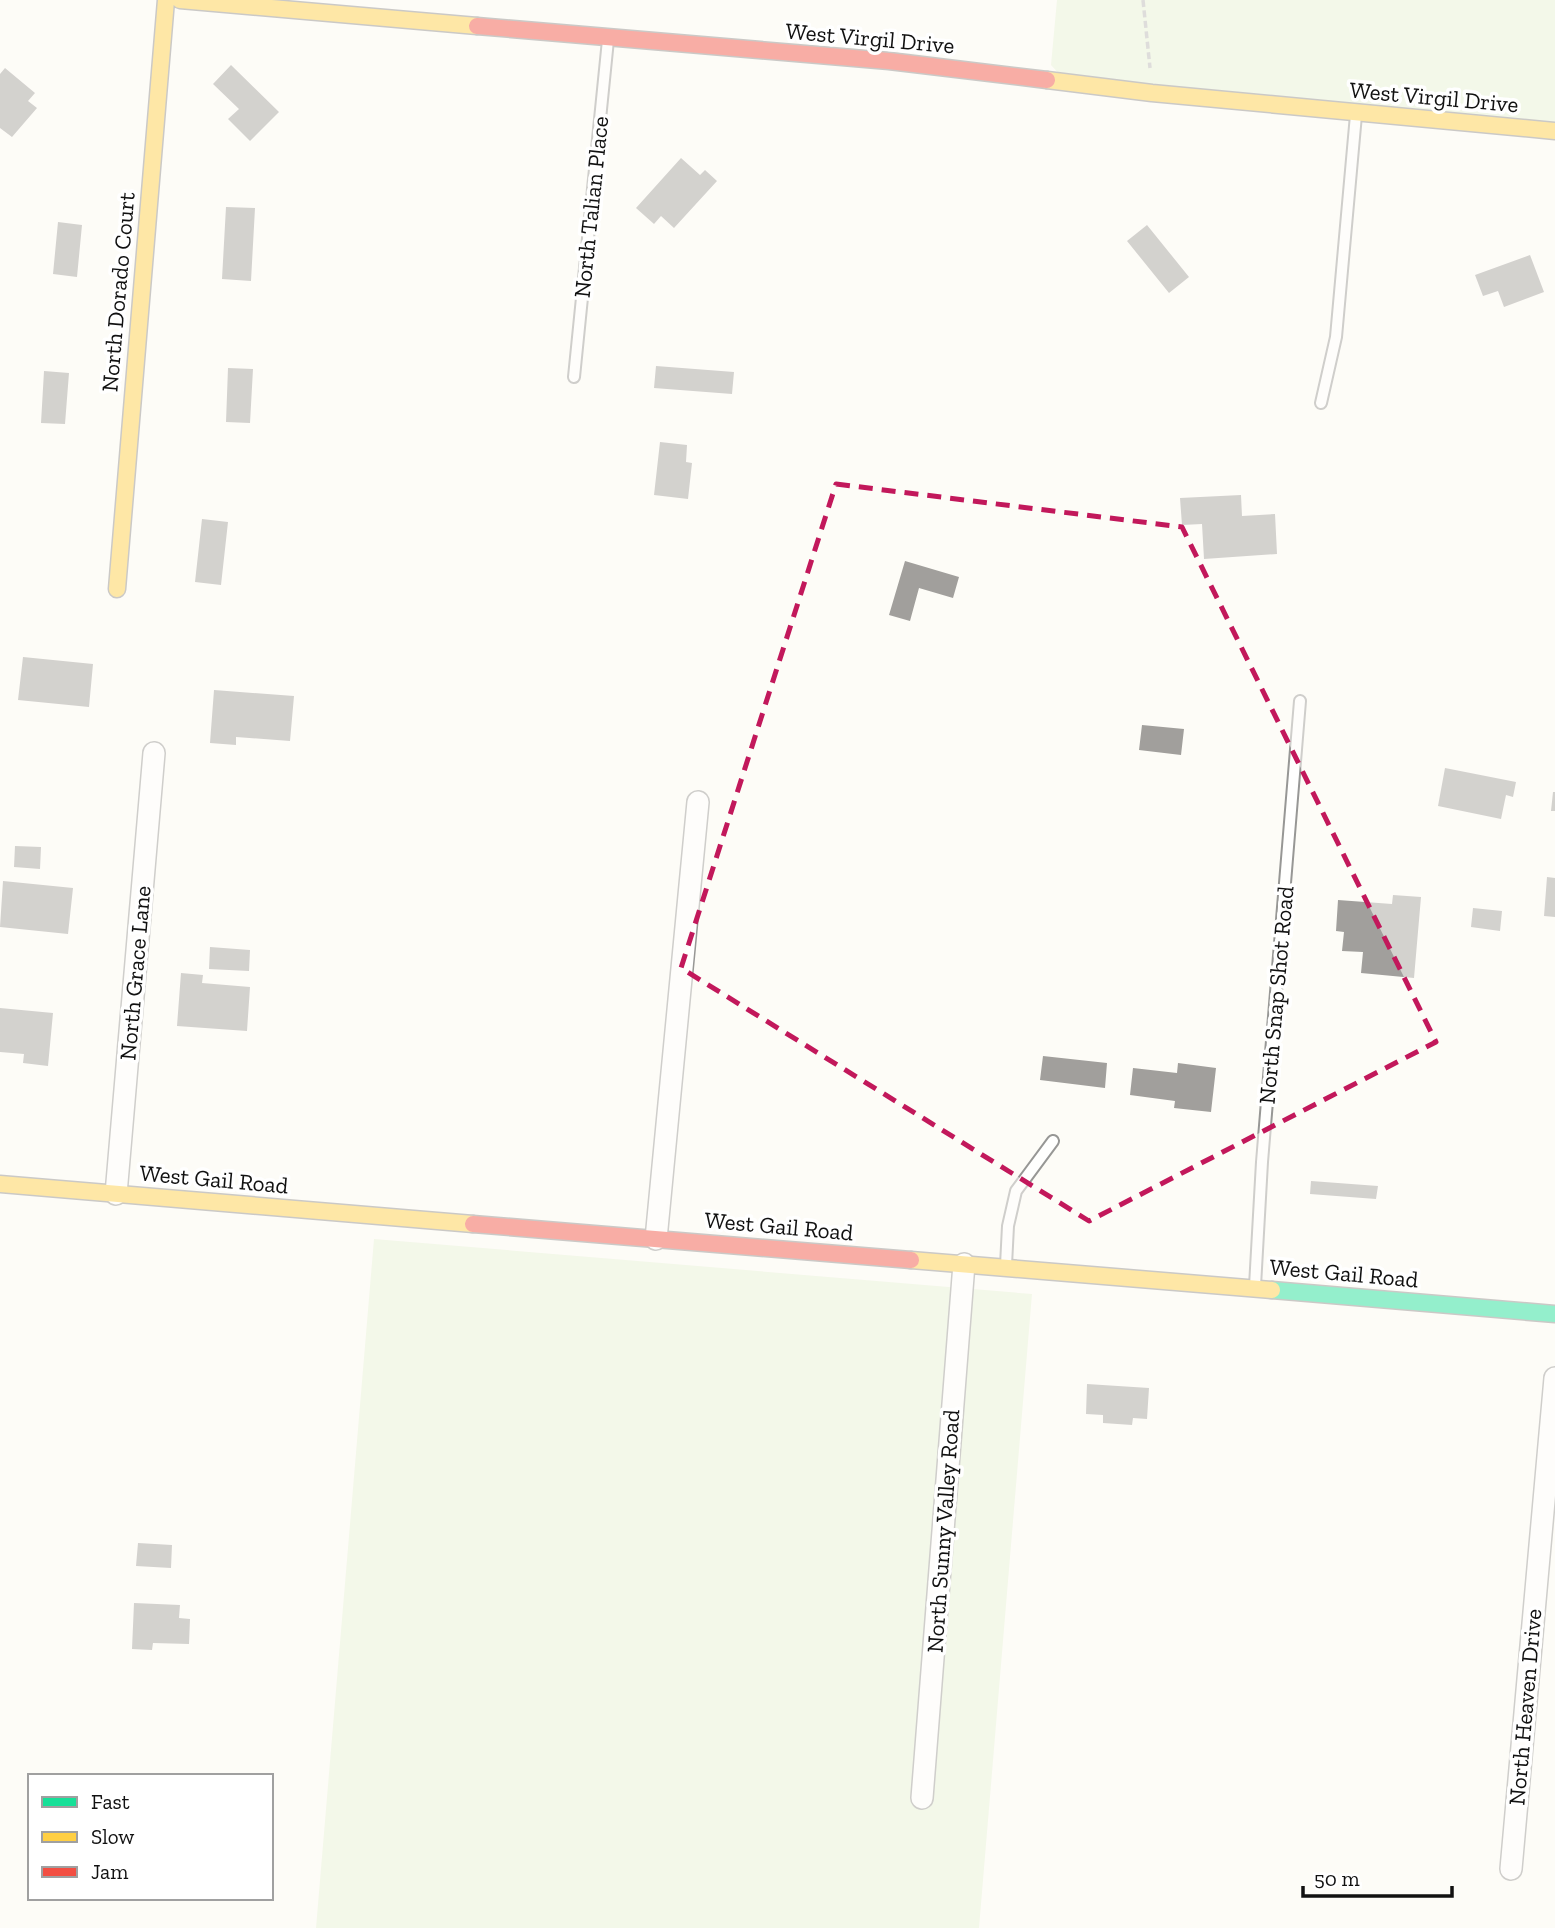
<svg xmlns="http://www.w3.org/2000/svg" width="1555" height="1928" font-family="'Zilla Slab',serif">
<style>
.green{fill:#e7f3d7}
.building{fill:#a19f9c}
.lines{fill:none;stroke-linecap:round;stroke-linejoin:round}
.lane-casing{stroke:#979795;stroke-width:14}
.street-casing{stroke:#979795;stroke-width:24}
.fast-casing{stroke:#8e8d8b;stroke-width:19}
.slow-casing{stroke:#8e8d8b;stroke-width:19}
.jam-casing{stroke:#8e8d8b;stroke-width:19}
.path{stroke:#b9b9b8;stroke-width:3.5;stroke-dasharray:7 3.5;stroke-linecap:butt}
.lane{stroke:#fffffe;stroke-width:10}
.street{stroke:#fffffe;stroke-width:21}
.fast{stroke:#16e098;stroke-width:16}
.slow{stroke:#ffcf43;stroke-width:16}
.jam{stroke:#f24e42;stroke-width:16}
.marked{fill:none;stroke:#c2185b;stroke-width:5;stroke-dasharray:14 9;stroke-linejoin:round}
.labels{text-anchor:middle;stroke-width:7;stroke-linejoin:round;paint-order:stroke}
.street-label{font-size:23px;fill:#111;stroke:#fff}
</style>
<rect width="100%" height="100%" fill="#fdfcf7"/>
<path class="green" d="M 1057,0 L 1555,0 L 1555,126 L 1062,77 L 1051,65 Z
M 374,1239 L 1032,1294 L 979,1928 L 316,1928 Z"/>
<path class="building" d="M 231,65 L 279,112 L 250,141 L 228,119 L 239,109 L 213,84 Z
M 5,68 L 35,93 L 28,101 L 37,108 L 12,137 L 0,128 L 0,74 Z
M 681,158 L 700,175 L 705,170 L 717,181 L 674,228 L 661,216 L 654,224 L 636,208 Z
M 226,207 L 255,208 L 251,281 L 222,279 Z
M 58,222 L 82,225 L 77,277 L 53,274 Z
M 1147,225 L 1189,277 L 1169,293 L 1127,241 Z
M 1530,255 L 1544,292 L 1504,307 L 1498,291 L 1483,296 L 1475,275 Z
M 656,366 L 734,372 L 732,394 L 654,388 Z
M 228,368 L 253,369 L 250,423 L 226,422 Z
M 44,371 L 69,373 L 65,424 L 41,423 Z
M 660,442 L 687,445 L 686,462 L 692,463 L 688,499 L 654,495 Z
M 1241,495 L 1242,516 L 1275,514 L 1277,554 L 1204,559 L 1202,524 L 1182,525 L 1180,498 Z
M 202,519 L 228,522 L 221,585 L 195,582 Z
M 905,561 L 959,577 L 953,598 L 919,588 L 910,621 L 889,615 Z
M 23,657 L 93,664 L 89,707 L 18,700 Z
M 214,690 L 294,696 L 290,741 L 236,737 L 236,745 L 210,743 Z
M 1142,725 L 1184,729 L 1181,755 L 1139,750 Z
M 1445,768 L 1516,782 L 1513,797 L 1506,795 L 1501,819 L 1438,806 Z
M 1553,792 L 1555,792 L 1555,811 L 1551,811 Z
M 15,846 L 41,847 L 40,869 L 14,867 Z
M 1547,877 L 1555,878 L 1555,917 L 1544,916 Z
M 3,881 L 73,888 L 68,934 L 0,927 Z
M 1393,895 L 1421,897 L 1414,978 L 1361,973 L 1363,952 L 1342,951 L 1344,932 L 1336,931 L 1338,900 L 1392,904 Z
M 1473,908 L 1502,911 L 1500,931 L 1471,927 Z
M 210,947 L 250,950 L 249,971 L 209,969 Z
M 181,973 L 203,975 L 202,983 L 250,987 L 247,1031 L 177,1026 Z
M 0,1008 L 53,1013 L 48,1066 L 23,1063 L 24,1054 L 0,1052 Z
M 1043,1056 L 1107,1063 L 1105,1088 L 1040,1080 Z
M 1178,1063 L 1216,1068 L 1211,1112 L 1174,1108 L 1175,1101 L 1130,1095 L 1133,1068 L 1177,1073 Z
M 1311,1181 L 1378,1186 L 1376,1199 L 1310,1194 Z
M 1087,1384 L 1149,1388 L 1147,1419 L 1133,1418 L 1132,1425 L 1103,1423 L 1103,1415 L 1086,1414 Z
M 138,1543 L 172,1545 L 171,1568 L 136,1566 Z
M 134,1603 L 180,1605 L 179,1618 L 190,1619 L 189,1644 L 153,1643 L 152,1650 L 132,1649 Z"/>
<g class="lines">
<g class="lane-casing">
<path id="lane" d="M 574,377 L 608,40
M 1321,403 L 1336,337 L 1356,115
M 1006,1265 L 1008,1226 L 1016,1191 L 1053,1141
M 1255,1286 L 1262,1162 L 1300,701"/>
</g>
<g class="street-casing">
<path id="street" d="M 116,1194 L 154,753
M 656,1239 L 698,802
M 922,1798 L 964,1264
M 1511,1869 L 1555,1378"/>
</g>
<g class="fast-casing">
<path id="fast" d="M 1272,1290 L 1555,1314"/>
</g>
<g class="slow-casing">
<path id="slow" d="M 180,0 L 477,26
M 1047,80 L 1152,93 L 1555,131
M 117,589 L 166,0
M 0,1184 L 473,1224
M 911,1260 L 1272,1290"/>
</g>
<g class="jam-casing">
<path id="jam" d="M 477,26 L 889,61 L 1047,80
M 473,1224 L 911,1260"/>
</g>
<path class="path" d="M 1143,0 L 1150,68"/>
<use href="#lane" class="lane"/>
<use href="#street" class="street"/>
<use href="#fast" class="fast"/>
<use href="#slow" class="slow"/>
<use href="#jam" class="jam"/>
</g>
<path d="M0 0H1555V1928H0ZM 836,484 L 1182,527 L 1436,1042 L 1089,1221 L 681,968 Z" fill="#fdfcf7" fill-opacity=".55" fill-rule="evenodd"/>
<path class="marked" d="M 836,484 L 1182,527 L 1436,1042 L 1089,1221 L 681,968 Z"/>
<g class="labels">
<g class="street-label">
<text transform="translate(870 38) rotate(5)" y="8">West Virgil Drive</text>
<text transform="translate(1434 97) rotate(5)" y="8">West Virgil Drive</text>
<text transform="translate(591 207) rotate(-84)" y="8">North Talian Place</text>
<text transform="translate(118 292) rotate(-85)" y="8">North Dorado Court</text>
<text transform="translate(135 973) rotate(-85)" y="8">North Grace Lane</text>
<text transform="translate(1276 995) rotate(-85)" y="8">North Snap Shot Road</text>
<text transform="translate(214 1179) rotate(5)" y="8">West Gail Road</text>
<text transform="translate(779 1226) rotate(5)" y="8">West Gail Road</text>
<text transform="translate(1344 1273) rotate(5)" y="8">West Gail Road</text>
<text transform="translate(943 1531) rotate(-86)" y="8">North Sunny Valley Road</text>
<text transform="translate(1525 1707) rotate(-85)" y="8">North Heaven Drive</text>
</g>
</g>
<rect x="28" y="1774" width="245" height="126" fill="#ffffff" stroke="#a0a0a0" stroke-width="2"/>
<rect x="42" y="1797" width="35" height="10" fill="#16e098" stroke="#a0a0a0" stroke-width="2"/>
<text x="91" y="1809" font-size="21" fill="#111111">Fast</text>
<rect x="42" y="1832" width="35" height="10" fill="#ffcf43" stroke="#a0a0a0" stroke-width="2"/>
<text x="91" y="1844" font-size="21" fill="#111111">Slow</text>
<rect x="42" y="1867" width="35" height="10" fill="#f24e42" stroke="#a0a0a0" stroke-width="2"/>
<text x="91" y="1879" font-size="21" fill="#111111">Jam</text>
<path d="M1303 1886v10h149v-10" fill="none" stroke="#111111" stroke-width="3.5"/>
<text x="1314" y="1886" font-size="21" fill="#111111" stroke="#ffffff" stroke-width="5" paint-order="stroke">50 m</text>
</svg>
